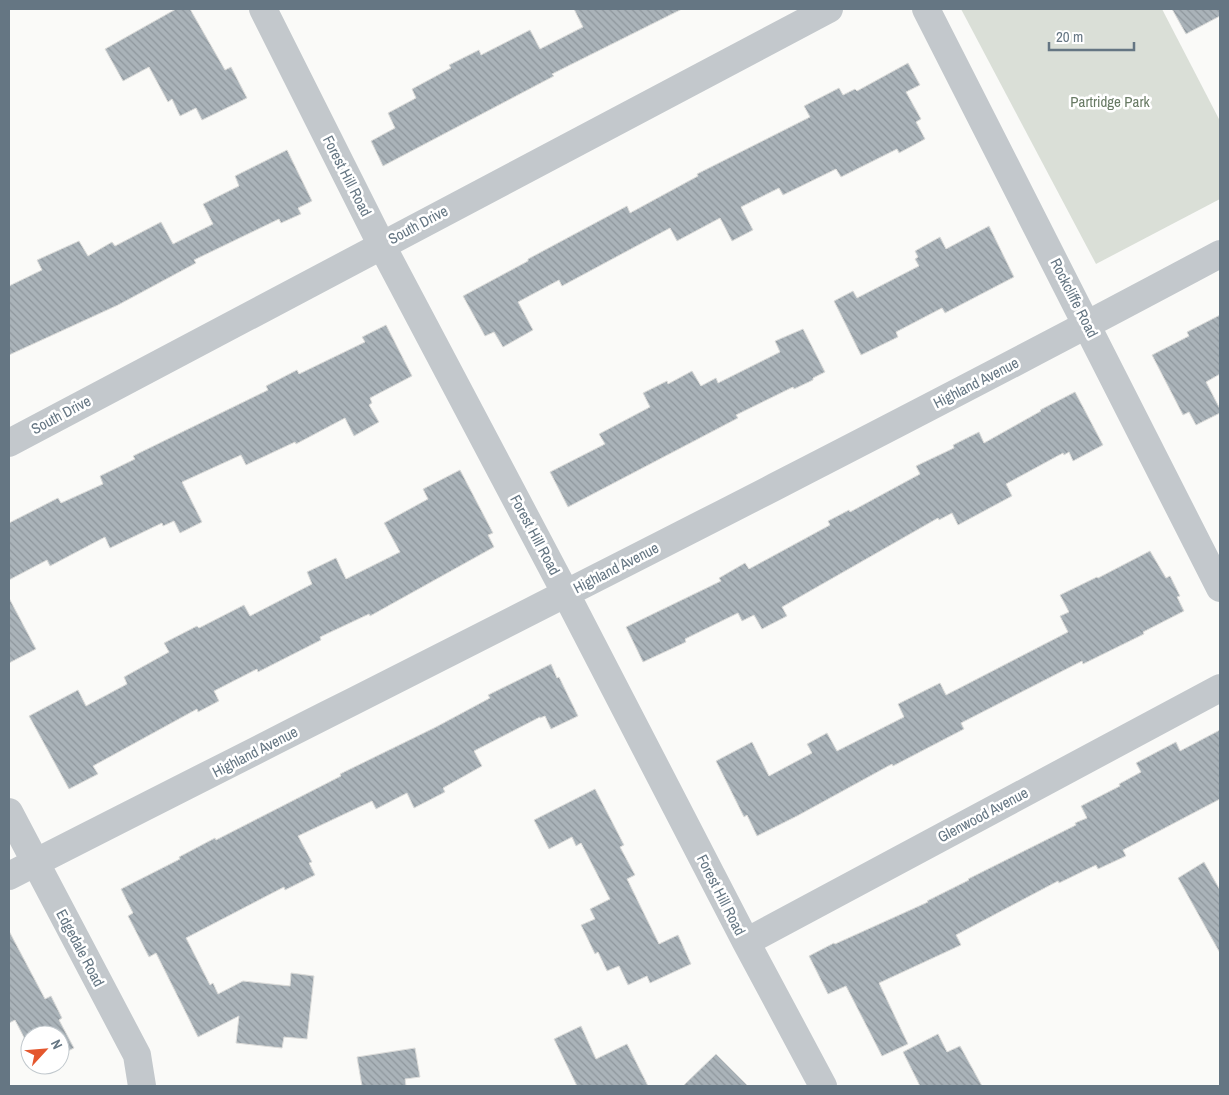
<svg xmlns="http://www.w3.org/2000/svg" width="1229" height="1095" font-family="'Archivo Narrow',sans-serif">
<style>
.green{fill:#dadfd7}
.building{fill:url(#building-back-hatch);stroke:#dcdcda}
.lines{fill:none;stroke-linecap:round;stroke-linejoin:round}
.minor{stroke:#c3c8cc;stroke-width:28}
.labels{text-anchor:middle;stroke-width:5;stroke-linejoin:round;paint-order:stroke}
.park-label{font-size:15px;fill:#687a64;stroke:#fff}
.street-label{font-size:15px;fill:#657683;stroke:#fff}
</style>
<defs>
<pattern id="building-back-hatch" width="6" height="6" patternUnits="userSpaceOnUse" patternTransform="scale(1.25)"><rect width="6" height="6" fill="#aab3b9"/><path d="M-1 5l2 2M0 0l6 6M5-1l2 2" fill="none" stroke="#8e969c"/></pattern>
</defs>
<rect width="100%" height="100%" fill="#fafaf8"/>
<path class="green" d="M 961,9 L 1162,9 L 1220,121 L 1220,199 L 1096,264 Z"/>
<path class="building" d="M 176,9 L 190,9 L 225,70 L 231,67 L 247,98 L 202,120 L 196,108 L 180,116 L 172,99 L 168,102 L 149,67 L 123,81 L 105,49 Z
M 574,9 L 682,9 L 552,74 L 554,76 L 383,166 L 371,141 L 395,128 L 388,113 L 416,98 L 412,89 L 451,68 L 449,65 L 479,50 L 481,55 L 530,30 L 540,49 L 583,27 Z
M 1172,9 L 1220,9 L 1220,16 L 1186,34 Z
M 908,63 L 920,85 L 906,92 L 921,119 L 916,122 L 925,139 L 899,153 L 897,149 L 841,177 L 836,169 L 783,195 L 779,188 L 741,207 L 753,230 L 732,241 L 720,218 L 677,241 L 670,228 L 562,286 L 559,280 L 518,302 L 533,330 L 503,347 L 494,332 L 485,336 L 463,296 L 528,261 L 528,259 L 627,206 L 630,213 L 698,176 L 697,174 L 810,117 L 804,106 L 839,88 L 843,95 L 855,89 L 857,91 Z
M 287,150 L 312,201 L 298,208 L 301,214 L 281,223 L 279,219 L 194,260 L 196,263 L 118,305 L 9,355 L 9,286 L 42,270 L 37,260 L 79,241 L 88,256 L 112,242 L 115,246 L 161,222 L 173,244 L 213,224 L 203,204 L 239,186 L 235,176 Z
M 989,226 L 1014,277 L 945,313 L 942,308 L 896,332 L 898,337 L 861,355 L 834,301 L 853,291 L 857,298 L 919,266 L 915,259 L 918,257 L 915,251 L 940,237 L 946,249 Z
M 1220,315 L 1220,374 L 1206,382 L 1220,409 L 1220,413 L 1196,425 L 1189,412 L 1183,415 L 1152,355 L 1189,336 L 1187,332 Z
M 386,325 L 412,376 L 370,398 L 372,403 L 369,405 L 379,422 L 354,436 L 345,418 L 296,444 L 295,442 L 246,465 L 241,455 L 182,482 L 202,522 L 180,533 L 174,521 L 163,526 L 162,523 L 110,548 L 105,537 L 50,566 L 47,560 L 9,580 L 9,523 L 58,498 L 61,503 L 103,484 L 100,476 L 135,459 L 133,456 L 268,390 L 266,386 L 297,370 L 299,374 L 365,342 L 362,337 Z
M 803,329 L 825,372 L 813,378 L 813,380 L 794,389 L 793,387 L 736,415 L 738,418 L 568,507 L 550,472 L 605,444 L 599,434 L 650,407 L 643,393 L 667,381 L 668,384 L 692,371 L 701,386 L 716,378 L 718,383 L 780,352 L 775,341 Z
M 1075,392 L 1103,445 L 1073,461 L 1069,452 L 1064,455 L 1063,453 L 1006,484 L 1012,496 L 958,525 L 952,513 L 939,520 L 938,518 L 782,607 L 787,616 L 762,629 L 754,615 L 742,621 L 738,613 L 685,639 L 686,642 L 643,662 L 626,627 L 721,581 L 719,578 L 745,563 L 749,569 L 830,525 L 828,521 L 849,510 L 850,512 L 920,474 L 916,466 L 954,448 L 953,445 L 979,432 L 984,443 L 1041,411 L 1040,410 Z
M 460,470 L 493,533 L 488,535 L 494,547 L 370,616 L 369,614 L 320,637 L 321,640 L 258,672 L 257,669 L 214,691 L 219,701 L 198,712 L 197,709 L 93,766 L 98,774 L 69,789 L 29,716 L 78,690 L 86,706 L 127,684 L 124,677 L 169,652 L 164,643 L 197,626 L 199,628 L 244,605 L 250,616 L 312,584 L 307,572 L 336,558 L 346,579 L 400,552 L 384,523 L 428,499 L 423,489 Z
M 1150,551 L 1166,578 L 1170,576 L 1180,596 L 1177,597 L 1184,611 L 1143,632 L 1144,634 L 1083,664 L 1082,661 L 961,723 L 964,729 L 893,766 L 892,764 L 797,816 L 757,836 L 747,815 L 744,817 L 716,761 L 752,742 L 769,776 L 812,753 L 807,744 L 827,733 L 837,751 L 904,717 L 898,704 L 940,683 L 946,695 L 1068,632 L 1060,616 L 1069,612 L 1060,595 L 1097,577 L 1098,578 Z
M 9,598 L 36,649 L 9,663 Z
M 551,664 L 557,678 L 559,677 L 578,716 L 551,729 L 545,716 L 540,718 L 540,717 L 474,751 L 482,766 L 443,788 L 445,792 L 414,808 L 407,793 L 376,809 L 372,801 L 298,836 L 312,862 L 309,863 L 315,875 L 285,890 L 284,887 L 186,938 L 210,985 L 213,983 L 218,994 L 243,981 L 290,986 L 291,973 L 314,976 L 307,1039 L 284,1037 L 282,1048 L 236,1043 L 239,1016 L 198,1037 L 156,953 L 149,957 L 128,916 L 133,913 L 121,889 L 180,859 L 179,857 L 215,838 L 216,840 L 341,776 L 340,774 L 436,727 L 490,698 L 488,695 Z
M 1220,730 L 1220,799 L 1123,850 L 1126,856 L 1098,869 L 1096,865 L 1059,883 L 1058,881 L 956,935 L 961,945 L 879,983 L 908,1044 L 882,1056 L 846,986 L 828,994 L 809,956 L 834,943 L 835,944 L 928,902 L 927,901 L 969,880 L 968,879 L 1076,825 L 1075,823 L 1087,818 L 1081,806 L 1120,786 L 1119,784 L 1141,772 L 1136,763 L 1176,742 L 1180,751 Z
M 595,789 L 624,845 L 620,847 L 635,875 L 627,879 L 659,944 L 678,935 L 691,964 L 650,983 L 647,976 L 628,985 L 619,966 L 607,971 L 598,952 L 595,954 L 581,925 L 595,919 L 590,909 L 610,899 L 581,843 L 576,846 L 572,837 L 549,849 L 534,820 Z
M 1204,862 L 1220,890 L 1220,953 L 1178,878 Z
M 9,931 L 45,999 L 51,996 L 62,1018 L 59,1020 L 74,1048 L 60,1055 L 60,1035 L 30,1035 L 30,1049 L 15,1020 L 9,1023 Z
M 581,1026 L 596,1059 L 627,1044 L 648,1086 L 577,1086 L 554,1039 Z
M 938,1034 L 947,1052 L 960,1046 L 982,1086 L 920,1086 L 903,1052 Z
M 415,1048 L 420,1077 L 405,1079 L 406,1086 L 362,1086 L 357,1057 Z
M 716,1054 L 748,1086 L 683,1086 Z"/>
<g class="lines">
<path class="minor" d="M 263,9 L 381,244 L 566,594 L 746,942 L 823,1086
M 926,9 L 1220,588
M 9,443 L 829,9
M 9,812 L 137,1055 L 142,1086
M 9,876 C 413,670 820,468 1220,254
M 746,942 L 1220,688"/>
</g>
<g class="labels">
<g class="park-label">
<text x="1110" y="107">Partridge Park</text>
</g>
<g class="street-label">
<text transform="translate(347 176) rotate(63)" y="5">Forest Hill Road</text>
<text transform="translate(418 225) rotate(-28)" y="5">South Drive</text>
<text transform="translate(1074 298) rotate(63)" y="5">Rockcliffe Road</text>
<text transform="translate(976 383) rotate(-27)" y="5">Highland Avenue</text>
<text transform="translate(61 415) rotate(-28)" y="5">South Drive</text>
<text transform="translate(535 535) rotate(62)" y="5">Forest Hill Road</text>
<text transform="translate(616 568) rotate(-27)" y="5">Highland Avenue</text>
<text transform="translate(255 752) rotate(-27)" y="5">Highland Avenue</text>
<text transform="translate(983 815) rotate(-28)" y="5">Glenwood Avenue</text>
<text transform="translate(721 895) rotate(63)" y="5">Forest Hill Road</text>
<text transform="translate(80 948) rotate(62)" y="5">Edgedale Road</text>
</g>
</g>
<rect width="1229" height="1095" fill="none" stroke="#657683" stroke-width="20"/>
<g transform="translate(45 1050) rotate(64)"><circle r="24" fill="#ffffff" stroke="#c1c8cd"/>
<path d="M0-4L9 19L0 12L-9 19Z" fill="#e4572e"/>
<text y="-8" font-size="14" font-weight="bold" text-anchor="middle" fill="#657683">N</text>
</g>
<path d="M1049 42v8h85v-8" fill="none" stroke="#657683" stroke-width="2.5"/>
<text x="1056" y="42" font-size="15" fill="#657683" stroke="#ffffff" stroke-width="4" paint-order="stroke">20 m</text>
</svg>
